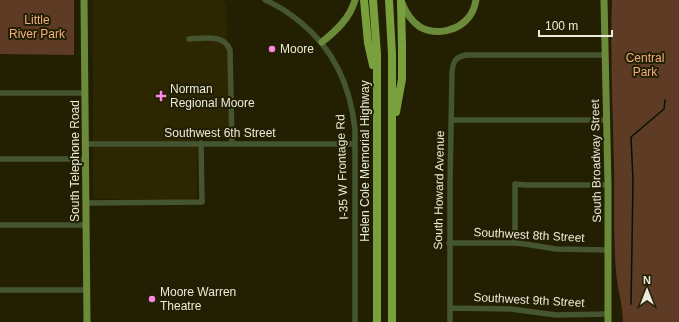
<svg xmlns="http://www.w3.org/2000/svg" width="679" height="322" font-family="Helvetica,sans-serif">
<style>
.built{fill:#2c2701}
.green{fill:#5e3b25}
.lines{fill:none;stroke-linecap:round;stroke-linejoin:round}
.stream{stroke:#001506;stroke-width:1.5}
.minor{stroke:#455530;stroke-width:5.5}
.major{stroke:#6b8b3b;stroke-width:7}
.highway{stroke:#7aa03e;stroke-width:8}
.poi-dot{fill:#fd86e1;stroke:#221f03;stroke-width:1.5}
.labels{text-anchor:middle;stroke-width:4;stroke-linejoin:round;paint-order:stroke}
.park-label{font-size:12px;fill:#f5ac80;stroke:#221f03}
.poi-label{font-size:12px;fill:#ecead9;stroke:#221f03;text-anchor:start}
.street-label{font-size:12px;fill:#ecead9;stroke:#221f03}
</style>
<rect width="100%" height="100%" fill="#221f03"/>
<path class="built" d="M 93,0 L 223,0 L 226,3 L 228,53 L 229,139 L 197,139 L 197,193 L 195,200 L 93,199 Z"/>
<path class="green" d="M 0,0 L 74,0 L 74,55 L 0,54 Z
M 612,0 L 679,0 L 679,322 L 623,322 C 623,305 617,288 616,271 C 613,236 615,202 614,167 C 613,112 610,56 612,0 Z"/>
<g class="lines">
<path class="stream" d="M 631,304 L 633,181 L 631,137 L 664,109 L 665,100"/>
<path class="minor" d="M 265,0 C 277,5 289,13 299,21 C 334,49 350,85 355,129 L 355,322
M 189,39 C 204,38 224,34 230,50 L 232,144
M 0,93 L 85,93
M 452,120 L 607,120
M 86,144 L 355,144
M 0,159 L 86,159
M 86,203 L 202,202 L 201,143
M 0,225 L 86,225
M 449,243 L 515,243 L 525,244 L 556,249 L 607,250
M 515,243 L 515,184 L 526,185 L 608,185
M 0,290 L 87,290
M 450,308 L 511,309 L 556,315 L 608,314
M 450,322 L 450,184 L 452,72 C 453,62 455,57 466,55 L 605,55"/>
<path class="major" d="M 84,0 L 87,322
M 604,0 L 608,185 L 608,322
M 402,3 C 406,13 411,21 420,27 C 436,36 458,31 469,17 C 473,12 475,6 476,0
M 322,42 C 336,31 350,18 355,0"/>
<path class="highway" d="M 364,0 L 368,43 L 373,65
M 373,0 L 377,54 L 377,322
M 389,0 L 392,54 L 392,322
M 396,112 L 402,79 L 402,47 L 401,2"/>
</g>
<g class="poi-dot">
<circle cx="272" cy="49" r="4"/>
<path d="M159 90h4v4h4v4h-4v4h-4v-4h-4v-4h4z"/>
<circle cx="152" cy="299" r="4"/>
</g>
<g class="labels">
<g class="park-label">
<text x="37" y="24">Little<tspan x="37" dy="14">River Park</tspan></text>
<text x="645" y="62">Central<tspan x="645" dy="14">Park</tspan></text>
</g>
<g class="poi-label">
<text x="280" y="53">Moore</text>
<text x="170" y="93">Norman<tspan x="170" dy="14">Regional Moore</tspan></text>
<text x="160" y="296">Moore Warren<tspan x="160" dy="14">Theatre</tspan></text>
</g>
<g class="street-label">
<text x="220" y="137">Southwest 6th Street</text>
<text transform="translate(75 161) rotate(-90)" y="4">South Telephone Road</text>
<text transform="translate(365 161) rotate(-90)" y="4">Helen Cole Memorial Highway</text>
<text transform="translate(596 161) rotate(-91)" y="4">South Broadway Street</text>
<text transform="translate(342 167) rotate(-92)" y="4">I-35 W Frontage Rd</text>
<text transform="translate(439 190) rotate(-89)" y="4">South Howard Avenue</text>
<text transform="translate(529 235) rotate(3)" y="4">Southwest 8th Street</text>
<text transform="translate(529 300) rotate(3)" y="4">Southwest 9th Street</text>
</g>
</g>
<g transform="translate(647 290)" stroke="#221f03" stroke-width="3" paint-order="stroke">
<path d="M0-3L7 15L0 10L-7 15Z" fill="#ecead9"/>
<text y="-6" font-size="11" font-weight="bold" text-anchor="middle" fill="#ecead9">N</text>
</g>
<path d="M539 30v6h73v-6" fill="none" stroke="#ecead9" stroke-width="2"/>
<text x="545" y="30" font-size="12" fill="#ecead9" stroke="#221f03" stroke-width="3" paint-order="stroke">100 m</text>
</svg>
